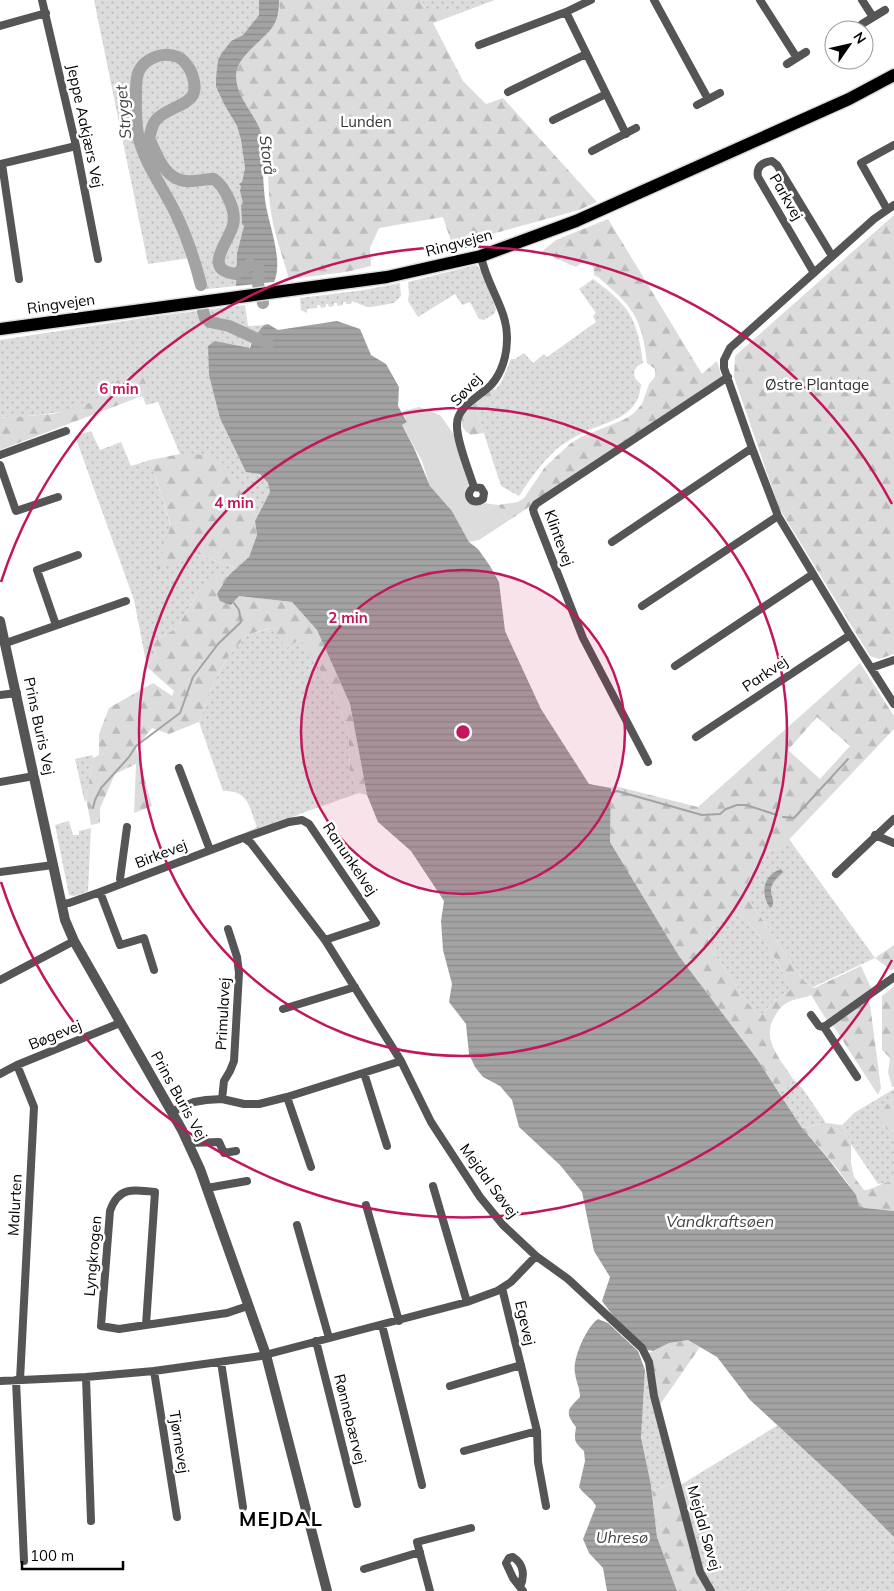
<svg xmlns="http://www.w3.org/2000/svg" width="894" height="1591" font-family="Mulish,sans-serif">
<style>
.grass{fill:url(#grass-dots)}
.forest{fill:url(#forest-firs);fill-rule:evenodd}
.garden{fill:#dcdcdc}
.water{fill:url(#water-rules)}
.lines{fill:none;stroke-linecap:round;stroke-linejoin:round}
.stream{stroke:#a3a3a3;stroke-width:2}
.river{stroke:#a3a3a3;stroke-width:12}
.primary-casing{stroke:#dbdbdb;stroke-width:15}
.minor{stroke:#555;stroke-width:8}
.tertiary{stroke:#555;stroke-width:10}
.primary{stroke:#000;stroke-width:12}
.ring{fill:none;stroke:#c2185b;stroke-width:2.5}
.labels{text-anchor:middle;stroke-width:5;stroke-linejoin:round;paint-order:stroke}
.park-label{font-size:15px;fill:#333;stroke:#fff}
.street-label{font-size:15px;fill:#000;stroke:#fff}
.water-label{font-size:16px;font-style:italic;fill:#444;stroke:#fff}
.district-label{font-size:20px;font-weight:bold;letter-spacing:1px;fill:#000;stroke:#fff}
.centre{fill:#c2185b;stroke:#fff;stroke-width:2.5}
.ring-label{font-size:15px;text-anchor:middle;font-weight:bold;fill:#c2185b;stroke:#fff;stroke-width:5;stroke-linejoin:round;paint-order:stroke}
</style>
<defs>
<pattern id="grass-dots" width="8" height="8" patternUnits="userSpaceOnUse" patternTransform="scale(1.25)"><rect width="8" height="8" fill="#dcdcdc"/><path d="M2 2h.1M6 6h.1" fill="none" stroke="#bbb" stroke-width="1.8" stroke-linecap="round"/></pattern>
<pattern id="forest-firs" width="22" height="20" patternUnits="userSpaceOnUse" patternTransform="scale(1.25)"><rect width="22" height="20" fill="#dcdcdc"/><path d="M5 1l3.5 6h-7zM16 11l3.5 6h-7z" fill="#bbb"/></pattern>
<pattern id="water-rules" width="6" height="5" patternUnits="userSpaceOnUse" patternTransform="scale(1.25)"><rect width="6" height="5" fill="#a3a3a3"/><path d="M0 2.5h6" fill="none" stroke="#8b8b8b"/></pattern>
</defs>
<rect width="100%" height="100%" fill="#fff"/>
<path class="grass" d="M 94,0 L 259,0 L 259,15 L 243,35 L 231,41 L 221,54 L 218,60 L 216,87 L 225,106 L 237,126 L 241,140 L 245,168 L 241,186 L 243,203 L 241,205 L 242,224 L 244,226 L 237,253 L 236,286 L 198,290 L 190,258 L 148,264 Z
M 421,0 L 495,0 L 433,23 Z
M 476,265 L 481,270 L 496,309 L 494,314 L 484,320 L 479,319 L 470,302 L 462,305 L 455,294 L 418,317 L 408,301 L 409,294 L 408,282 Z
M 593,279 C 630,306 637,318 643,363 C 632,367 631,378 641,384 C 639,419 606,421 580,434 C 573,438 564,443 558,448 C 542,462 530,479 519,496 L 501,486 L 477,412 L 501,383 L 511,359 L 515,359 L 524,353 L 533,363 L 544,354 L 547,357 L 596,322 L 593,316 L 596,313 L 579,289 Z
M 400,283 L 401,296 L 394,303 L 372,307 L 367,307 L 352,301 L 351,304 L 346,304 L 346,302 L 343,302 L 343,305 L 337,306 L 337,303 L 334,303 L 334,306 L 329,307 L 328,304 L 326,304 L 326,307 L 321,308 L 320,305 L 317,305 L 317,308 L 307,309 L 307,313 L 301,310 L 300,298 L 364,290 Z
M 245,305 L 248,326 L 264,325 L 253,338 L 249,348 L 215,341 L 260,474 L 268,483 L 270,492 L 255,521 L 254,510 L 245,509 L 242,496 L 209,456 L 180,454 L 158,402 L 146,405 L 142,395 L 149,392 L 121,377 C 116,383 111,390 105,394 C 74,415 36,415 0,418 L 0,340 L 157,316 Z
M 91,431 L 100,450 L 121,442 L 131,466 L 150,460 L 171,526 L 196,553 L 237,569 L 228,576 L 218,573 L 198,593 L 176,629 L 152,641 L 156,654 L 147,667 L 134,600 L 75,436 Z
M 271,628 L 287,647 L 297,641 L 301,640 L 315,661 L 336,697 L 348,733 L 350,770 L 359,793 L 302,813 L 276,825 L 248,835 L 246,832 L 257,827 C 249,807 249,790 223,791 L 199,722 L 215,680 L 227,658 L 247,635 Z
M 92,755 L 93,758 L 85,803 L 75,759 Z
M 69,821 L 73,835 L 79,835 L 79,831 L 91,828 L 88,891 L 75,896 L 69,895 L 55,825 Z
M 789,839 L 875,958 L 813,987 L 804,981 L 751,903 L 745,888 L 755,867 L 768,851 L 781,848 Z
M 732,913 C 737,915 742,916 746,920 C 761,935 785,970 790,990 L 774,1001 L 762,1014 L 758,1015 L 747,1002 L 708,944 C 708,930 719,917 732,913 Z
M 793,1079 L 803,1089 L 826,1123 L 802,1128 L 778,1091 L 790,1086 Z
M 894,1089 L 894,1099 L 889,1102 L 882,1126 L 894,1134 L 894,1181 L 878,1184 L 851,1144 L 842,1125 L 854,1113 Z
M 645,1370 L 662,1430 L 673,1483 L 652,1491 L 641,1435 Z
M 778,1425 L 837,1480 L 894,1537 L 894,1591 L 715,1591 L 702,1570 L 679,1486 Z"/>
<path class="forest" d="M 279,0 L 421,0 L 425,8 L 462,12 L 433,23 L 463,81 L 486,104 L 503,98 L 597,202 L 579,210 L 470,240 L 451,241 L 443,217 L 379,228 L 370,248 L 371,266 L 346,272 L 289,279 C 283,257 274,234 271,212 C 267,188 270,163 263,140 C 258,117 234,97 236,73 C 238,51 275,35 279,12 C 280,8 279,4 279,0 Z
M 894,215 L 894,654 L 879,659 L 870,656 L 779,508 L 734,377 L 735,356 Z
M 608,219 L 702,374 L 717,361 L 722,378 L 508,521 L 498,505 L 518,502 L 524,498 L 545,467 L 571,443 L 581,437 L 623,420 L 633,414 L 642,404 L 649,384 L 655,377 L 655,369 L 647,363 C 642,317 632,306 598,277 L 594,275 C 595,267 591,262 583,262 L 576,267 L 541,252 L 556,240 Z
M 140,371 L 150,393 L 0,450 L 0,418 L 53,414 L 89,403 L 106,393 L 121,377 Z
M 492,387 L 495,391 L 477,412 L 484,433 L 471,435 C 463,430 460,426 462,416 Z
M 180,454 C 189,454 199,454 208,456 C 231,461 241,488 245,509 L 254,510 L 257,535 L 249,557 L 237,569 L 196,553 L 157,570 L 171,525 L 150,460 Z
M 218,572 L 228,576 L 218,594 L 231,605 L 239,596 L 292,602 L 317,630 L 350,704 L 367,795 L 359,793 L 350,770 L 348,733 L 336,697 L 315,661 L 301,641 L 297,641 L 287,648 L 270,628 L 247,635 L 227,658 L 215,680 L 199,722 L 169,734 L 152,728 L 136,748 L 152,806 L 134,813 L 136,764 L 115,774 L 100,808 L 100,823 L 91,825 L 86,798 L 93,758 L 99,755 L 99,734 L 109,708 L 153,683 L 172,696 L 174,691 L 147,667 L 156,654 L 152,641 L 176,629 L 198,593 Z
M 860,663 L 894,716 L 894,729 L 781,848 L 768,851 L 755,867 L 745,888 L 751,903 L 804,981 L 814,988 L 861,966 L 871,988 L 871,992 L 828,1022 L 811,995 C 803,999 796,997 785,1004 C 781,1006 778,1011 775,1016 C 760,1038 781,1060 793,1079 L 790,1086 L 778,1091 L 757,1059 L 679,956 L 610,842 L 611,788 L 615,786 L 698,807 ZM 817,717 L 850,746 L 820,779 L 788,750 ZM 732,913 C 737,915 742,916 746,920 C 761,935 785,970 790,990 L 774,1001 L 762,1014 L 758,1015 L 747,1002 L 708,944 C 708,930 719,917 732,913 Z
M 894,945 L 894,969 L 891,970 L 875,958 Z
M 894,986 L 894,1087 L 892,1087 L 888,1072 L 890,1058 L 882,1050 L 882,996 Z
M 867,1000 L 870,1005 L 881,1088 L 878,1095 L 832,1024 Z
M 894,1099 L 894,1134 L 882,1126 L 880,1115 L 889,1102 Z
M 826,1123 L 842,1125 L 851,1144 L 851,1163 L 854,1177 L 864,1190 C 873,1190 881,1182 894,1181 L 894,1211 L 865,1208 L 859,1206 C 851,1180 820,1149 802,1128 Z
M 688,1340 L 700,1347 L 659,1406 L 649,1353 L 669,1343 Z
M 673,1483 L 708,1591 L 677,1591 L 657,1537 L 652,1491 Z"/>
<path class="garden" d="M 419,407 L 440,415 L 455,436 L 470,483 L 465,490 L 465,494 L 469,501 L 498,505 L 508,521 L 479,540 L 469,542 L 452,511 L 430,486 L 422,461 L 402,425 L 407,422 L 403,411 Z"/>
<path class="water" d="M 259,0 L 279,0 C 279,9 279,17 273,26 C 264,41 235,56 236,77 C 237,100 258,116 263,139 C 265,148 263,160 263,170 C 263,180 264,190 265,200 C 268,223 284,260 274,282 L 236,286 L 237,253 L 244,226 L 242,224 L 241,205 L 243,203 L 240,191 L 241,186 L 239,184 L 242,182 L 245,168 L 241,140 L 237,126 L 225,106 L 216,87 L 216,78 L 218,60 L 221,54 L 231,41 L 243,35 L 259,15 Z
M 337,321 L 360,329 L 371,355 L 386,364 L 399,387 L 398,406 L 407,422 L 402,425 L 414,448 L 430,486 L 452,511 L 469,542 L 478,549 L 490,566 L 499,582 L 505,631 L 541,709 L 589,784 L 611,788 L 610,842 L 679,956 L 757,1059 L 802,1128 L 826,1156 L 856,1195 L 859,1206 L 865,1208 L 894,1211 L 894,1537 L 837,1480 L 750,1400 L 717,1357 L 688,1340 L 669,1343 L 653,1351 L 648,1350 L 614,1317 L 602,1301 L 610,1277 L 594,1251 L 582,1192 L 560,1165 L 519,1127 L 512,1100 L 500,1086 L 483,1077 L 475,1067 L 469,1054 L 466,1024 L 449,1002 L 452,984 L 443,950 L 441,921 L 444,901 L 411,851 L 378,822 L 367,795 L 350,704 L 317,630 L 292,602 L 239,596 L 231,605 L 220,601 L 217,594 L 228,576 L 249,557 L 257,535 L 255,521 L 270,492 L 268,483 L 260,474 L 246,472 L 220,418 L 209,375 L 208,346 L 215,341 L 250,348 L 253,338 L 264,325 L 268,324 L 278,330 Z
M 781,869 L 783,872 C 778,877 771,883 771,890 C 771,897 775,899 772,907 L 770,908 C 760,893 763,875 781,869 Z
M 598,1319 L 608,1323 L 638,1351 L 645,1370 L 641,1437 L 651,1485 L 657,1537 L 677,1591 L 607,1591 L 603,1568 L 589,1553 L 583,1539 L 596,1506 C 591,1497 584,1495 579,1487 L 585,1461 L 584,1451 C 574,1442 574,1441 576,1427 C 564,1412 568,1409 580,1397 C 580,1388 576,1382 575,1373 C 572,1359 587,1326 598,1319 Z"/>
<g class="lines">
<path class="stream" d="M 611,793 L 617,791 L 702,815 L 720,814 L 726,809 L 737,805 L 746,805 L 777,815
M 93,808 L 95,800 L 101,788 L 129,757 L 136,746 L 180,713 L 193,677 L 218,644 L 241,622 L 239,610 L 234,603
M 783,817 L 794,818 L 848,759"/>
<path class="river" d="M 259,269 L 258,284 L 263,303
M 201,285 C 195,261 187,237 176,214 C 164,189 146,166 139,139 C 135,124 136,108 136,93 C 136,80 136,68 149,60 C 157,55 168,53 178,57 C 183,59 190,68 192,74 C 204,108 172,102 156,120 C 152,124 151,132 149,138 C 157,155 164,179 186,181 C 195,182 204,179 214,179 C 225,187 237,211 233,225 C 229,242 201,270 236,274 L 250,264
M 203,311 L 205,318 L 210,322 L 229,326 L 268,344"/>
<g class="primary-casing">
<path id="primary" d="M 0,329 L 387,277 L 481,256 L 576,221 L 849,99 L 894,75"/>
</g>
<path class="minor" d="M 42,0 L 76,146 L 98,259
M 654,0 L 708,99
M 760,0 L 797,58
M 862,0 L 873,17
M 566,12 L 626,134
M 862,24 L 885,10
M 0,26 L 46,13
M 479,45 L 566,12 L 591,0
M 787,64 L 806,52
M 508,92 L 586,54
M 697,105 L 720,93
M 553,120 L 606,94
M 592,151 L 636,128
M 0,164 L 76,146
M 2,164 L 19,279
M 894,205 L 874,219 L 730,348 L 724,360 L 724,368 L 752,448 L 778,516 L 850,635 L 894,704
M 887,209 L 861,163 L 894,145
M 814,273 L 758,177 C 756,167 762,162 772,161 L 777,165 L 832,256
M 0,455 L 66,431
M 0,465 L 16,511 L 58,497
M 474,487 L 481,488 L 484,493 L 483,499 C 472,507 463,494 474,487 C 469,471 456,440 457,424 C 457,407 480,396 491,385 C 502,373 507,355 507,339 C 508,310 486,285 481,256
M 612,542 L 752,448
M 642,606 L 778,516
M 56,625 L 37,570 L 78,555
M 6,643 L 126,601
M 675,666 L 813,574
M 871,668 L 894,660
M 0,695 L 17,693
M 696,737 L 850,635
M 648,762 L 583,638 L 534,513 L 533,509 L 536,504 L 728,377
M 179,768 L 210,850
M 0,782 L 34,776
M 875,835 L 894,843
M 244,838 L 251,843 L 325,940 L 401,1061 L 431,1122 L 480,1197 L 503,1225 L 536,1256 L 568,1279 L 642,1348 L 649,1362 L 654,1396 L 700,1572 L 711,1591
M 0,872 L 53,865
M 836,874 L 894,819
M 122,883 L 120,879 L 127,827
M 100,892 L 120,945 L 144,938 L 154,970
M 61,904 L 69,903 L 100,892 L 240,839 L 289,822 L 302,820 L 309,824 L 376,923 L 325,940
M 0,980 L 74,941
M 283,1009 L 355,987
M 811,1015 L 819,1026 L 824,1027 L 857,1077
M 824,1027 L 894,977
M 17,1065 L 34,1107 L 20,1380
M 364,1073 L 387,1146
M 0,1074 L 17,1065 L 120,1023
M 287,1097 L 311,1167
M 222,1099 L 224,1081 L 230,1071 L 234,1061 L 239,973 L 237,957 L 228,929
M 171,1112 L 194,1102 L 206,1100 L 222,1099 L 244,1104 L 259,1104 L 287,1097 L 401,1061
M 189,1143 L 219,1142 L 224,1153 L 236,1151
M 433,1186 L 467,1302
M 207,1188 L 247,1181
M 366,1205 L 399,1321
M 297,1225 L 329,1338
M 502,1288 L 537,1431 L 538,1462 L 546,1506
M 146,1325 L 155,1192 C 133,1189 118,1187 110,1211 L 101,1326 L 119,1329 L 227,1313 L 248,1306
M 382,1325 L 422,1485
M 316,1341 L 357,1504
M 221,1362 L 243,1507
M 154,1371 L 177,1517
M 86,1377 L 91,1521
M 16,1380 L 24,1561
M 0,1381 L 86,1377 L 154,1371 L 261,1356 L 467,1302 L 497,1291 L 511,1282 L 536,1256
M 450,1386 L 521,1365
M 464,1451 L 537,1431
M 364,1569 L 420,1552
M 520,1587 C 525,1576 524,1564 513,1557 L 509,1558 L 506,1563 L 513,1578 L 523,1591
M 430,1591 L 417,1542 L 471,1528"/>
<path class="tertiary" d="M 0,621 L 65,920 L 74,941 L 182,1130 L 200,1169 L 266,1355 L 327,1591"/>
<use href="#primary" class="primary"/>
</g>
<circle cx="463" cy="732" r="162" fill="#c2185b" fill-opacity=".12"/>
<g class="ring">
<circle cx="463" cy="732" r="162"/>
<circle cx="463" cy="732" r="324"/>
<path d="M892 960A486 486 0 0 1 1 882M1 582A486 486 0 0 1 892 504"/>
</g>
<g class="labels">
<g class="park-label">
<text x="366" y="127">Lunden</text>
<text x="817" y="390">Østre Plantage</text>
</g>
<g class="street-label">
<text transform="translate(85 126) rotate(78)" y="5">Jeppe Aakjærs Vej</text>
<text transform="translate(786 197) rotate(60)" y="5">Parkvej</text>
<text transform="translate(459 243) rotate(-15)" y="5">Ringvejen</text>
<text transform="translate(61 304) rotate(-8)" y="5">Ringvejen</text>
<text transform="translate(466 390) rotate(-47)" y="5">Søvej</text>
<text transform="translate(559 538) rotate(70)" y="5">Klintevej</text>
<text transform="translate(765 674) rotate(-34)" y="5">Parkvej</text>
<text transform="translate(39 726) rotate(78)" y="5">Prins Buris Vej</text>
<text transform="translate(161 854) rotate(-21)" y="5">Birkevej</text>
<text transform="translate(350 859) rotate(56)" y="5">Ranunkelvej</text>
<text transform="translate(223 1014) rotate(-87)" y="5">Primulavej</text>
<text transform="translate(55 1035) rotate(-22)" y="5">Bøgevej</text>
<text transform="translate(179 1096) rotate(61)" y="5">Prins Buris Vej</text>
<text transform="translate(489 1181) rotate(54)" y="5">Mejdal Søvej</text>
<text transform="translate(15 1205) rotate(-87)" y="5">Malurten</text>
<text transform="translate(93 1256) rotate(-85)" y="5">Lyngkrogen</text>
<text transform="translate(525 1323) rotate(77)" y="5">Egevej</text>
<text transform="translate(350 1419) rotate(76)" y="5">Rønnebærvej</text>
<text transform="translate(179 1442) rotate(81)" y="5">Tjørnevej</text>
<text transform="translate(704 1528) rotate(74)" y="5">Mejdal Søvej</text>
</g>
<g class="water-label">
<text transform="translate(123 112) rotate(-95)" y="6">Stryget</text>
<text transform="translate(268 155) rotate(83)" y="6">Storå</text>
<text x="720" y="1227">Vandkraftsøen</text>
<text x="622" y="1543">Uhresø</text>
</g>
<g class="district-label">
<text x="281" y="1526">MEJDAL</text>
</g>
</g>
<circle cx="463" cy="732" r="8" class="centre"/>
<g class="ring-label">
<text x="119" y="394">6 min</text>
<text x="234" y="508">4 min</text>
<text x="348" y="623">2 min</text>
</g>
<g transform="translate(849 45) rotate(56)"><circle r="24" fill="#ffffff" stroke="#999999"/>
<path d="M0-4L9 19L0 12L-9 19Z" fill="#000000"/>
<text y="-8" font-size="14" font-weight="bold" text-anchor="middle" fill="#000000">N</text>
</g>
<path d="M22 1561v8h101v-8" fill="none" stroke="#000000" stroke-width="2.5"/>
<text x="30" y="1561" font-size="15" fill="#000000" stroke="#ffffff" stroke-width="4" paint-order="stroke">100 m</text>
</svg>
